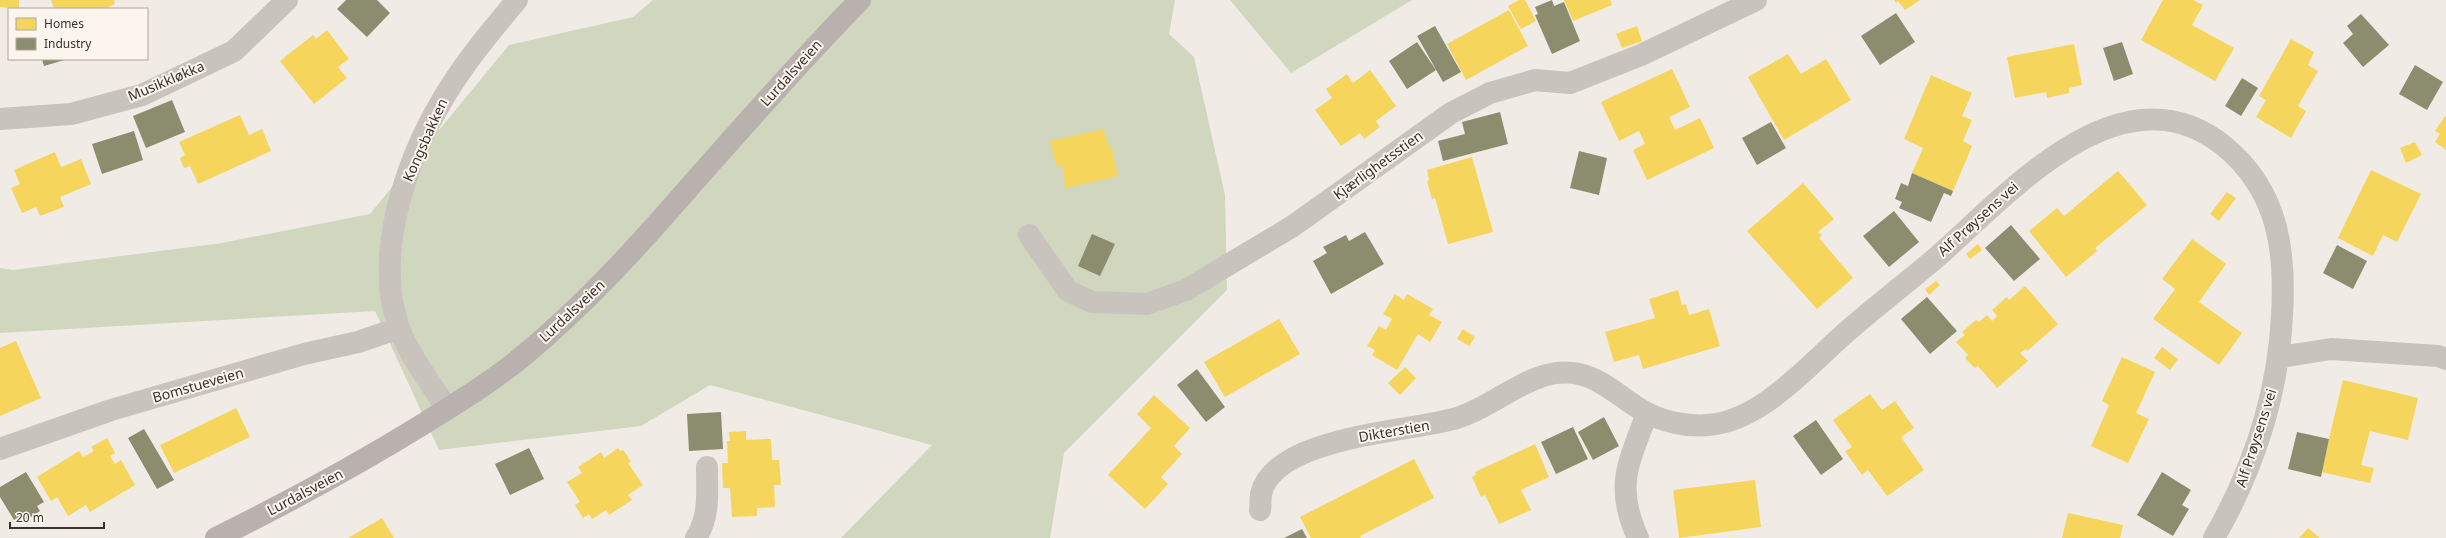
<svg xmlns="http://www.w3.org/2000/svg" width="2446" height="538" font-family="'Noto Sans',sans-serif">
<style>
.green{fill:#d1d6bf}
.homes{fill:#f6d55c}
.industry{fill:#8c8c6e}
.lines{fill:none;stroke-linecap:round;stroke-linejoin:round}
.minor{stroke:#c9c3be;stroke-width:22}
.major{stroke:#b8b1ad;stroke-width:22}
.labels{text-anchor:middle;stroke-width:4;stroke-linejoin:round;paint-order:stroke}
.street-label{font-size:14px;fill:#3b302b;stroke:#fbf5ee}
</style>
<rect width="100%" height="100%" fill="#f0ebe5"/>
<path class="green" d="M 653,0 L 1175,0 L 1169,34 L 1194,57 L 1225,195 L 1227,290 L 1064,453 L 1050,538 L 841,538 L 932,445 L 710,385 L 641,426 L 439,450 L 375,311 L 0,333 L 0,268 L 13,270 L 222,243 L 370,214 L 509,45 L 633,17 Z
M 1230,0 L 1412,0 L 1291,73 Z"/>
<path class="homes" d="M 0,0 L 19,0 L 19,8 L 0,7 Z
M 51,0 L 114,0 L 115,4 L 108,7 L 109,9 L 54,9 Z
M 1519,0 L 1525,0 L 1536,21 L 1521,29 L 1508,6 Z
M 1564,0 L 1610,0 L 1612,5 L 1573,21 Z
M 1894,0 L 1920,0 L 1905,10 L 1898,1 L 1896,3 Z
M 2163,0 L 2193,0 L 2203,5 L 2192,25 L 2234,48 L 2215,81 L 2141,40 Z
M 1509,10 L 1528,46 L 1466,80 L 1447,44 Z
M 1637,26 L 1642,41 L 1622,48 L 1616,34 Z
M 327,30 L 349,59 L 338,67 L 347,78 L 314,104 L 280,61 L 313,35 L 316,39 Z
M 2291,39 L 2314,52 L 2308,65 L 2318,71 L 2298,106 L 2306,111 L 2291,138 L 2256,117 L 2266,100 L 2259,96 Z
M 2074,44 L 2082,85 L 2069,88 L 2069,93 L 2047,98 L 2046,92 L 2015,98 L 2007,57 Z
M 1788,54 L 1801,74 L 1826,59 L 1851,100 L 1784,140 L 1748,77 Z
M 1672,69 L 1690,107 L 1669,117 L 1675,130 L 1700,118 L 1714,148 L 1647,180 L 1633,150 L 1645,144 L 1639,131 L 1619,141 L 1601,102 Z
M 1370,70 L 1396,106 L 1376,121 L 1380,127 L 1364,139 L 1360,133 L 1341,146 L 1315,110 L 1332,98 L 1326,89 L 1347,74 L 1353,83 Z
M 1931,75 L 1972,93 L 1962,116 L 1972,120 L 1963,141 L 1972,146 L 1953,191 L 1912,173 L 1923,148 L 1904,139 Z
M 240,115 L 249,135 L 262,129 L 271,151 L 198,184 L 190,166 L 184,168 L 180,158 L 185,155 L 179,142 Z
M 2445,116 L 2446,117 L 2446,150 L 2435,142 L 2440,134 L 2435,131 Z
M 1104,129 L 1108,146 L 1111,145 L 1118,176 L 1066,188 L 1062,165 L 1056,166 L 1050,141 Z
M 2415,142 L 2422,155 L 2406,163 L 2400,148 Z
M 55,152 L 61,167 L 81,159 L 91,184 L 60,197 L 64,207 L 40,216 L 36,207 L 22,213 L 11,188 L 20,184 L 14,170 Z
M 1472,157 L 1493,232 L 1448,244 L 1435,198 L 1432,199 L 1427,181 L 1429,180 L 1427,170 Z
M 2371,170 L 2421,194 L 2397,242 L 2383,235 L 2373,256 L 2338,238 Z
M 2118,171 L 2147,205 L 2095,248 L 2097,251 L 2066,277 L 2029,231 L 2057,208 L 2064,216 Z
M 1803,183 L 1834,219 L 1818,232 L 1822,235 L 1819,238 L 1853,278 L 1817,309 L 1747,231 Z
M 2227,192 L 2236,198 L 2219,221 L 2210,214 Z
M 2192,239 L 2226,264 L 2199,302 L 2242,333 L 2219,365 L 2153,319 L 2175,289 L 2162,279 Z
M 1978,244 L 1982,250 L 1970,259 L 1966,254 Z
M 1936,281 L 1940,285 L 1929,295 L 1925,289 Z
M 2025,286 L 2058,324 L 2027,351 L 2026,349 L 2020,353 L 2028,361 L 1997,388 L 1978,366 L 1975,368 L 1965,358 L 1968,355 L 1956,342 L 1965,335 L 1962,332 L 1976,320 L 1979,322 L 1987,315 L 1992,321 L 1997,316 L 1992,310 L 2007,297 L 2009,300 Z
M 1678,290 L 1682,305 L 1686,304 L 1689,315 L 1709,309 L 1720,346 L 1643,369 L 1639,355 L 1614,362 L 1605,332 L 1655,318 L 1649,299 Z
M 1395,294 L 1404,300 L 1407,294 L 1433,309 L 1429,315 L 1442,322 L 1430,342 L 1418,334 L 1397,370 L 1372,355 L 1375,350 L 1367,346 L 1379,326 L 1386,330 L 1392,319 L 1383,314 Z
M 1279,319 L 1300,354 L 1225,397 L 1204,362 Z
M 1463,329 L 1475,337 L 1469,346 L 1457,339 Z
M 16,341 L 41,398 L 0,416 L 0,348 Z
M 2162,347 L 2178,359 L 2170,370 L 2154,358 Z
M 2122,357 L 2155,372 L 2136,413 L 2149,419 L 2128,463 L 2091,446 L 2109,405 L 2102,401 Z
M 1405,367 L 1416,378 L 1400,395 L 1388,383 Z
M 2343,380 L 2418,398 L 2408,440 L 2370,431 L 2361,465 L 2374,468 L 2370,483 L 2321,472 Z
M 1870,394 L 1882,410 L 1895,401 L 1914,428 L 1901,437 L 1924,470 L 1887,496 L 1868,470 L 1862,475 L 1845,451 L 1852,447 L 1833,420 Z
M 1154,395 L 1190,428 L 1174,446 L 1182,454 L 1161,477 L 1168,484 L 1145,509 L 1108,475 L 1151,428 L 1137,414 Z
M 236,408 L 250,437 L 174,473 L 160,445 Z
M 746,431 L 746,440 L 771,439 L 772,460 L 779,460 L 781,485 L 774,485 L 775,507 L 757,508 L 757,516 L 732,517 L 730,488 L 723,488 L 722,463 L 728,463 L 727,441 L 730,441 L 729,432 Z
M 107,438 L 115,453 L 110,456 L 115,464 L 121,460 L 135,485 L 90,512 L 86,505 L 68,516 L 57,497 L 51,501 L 37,477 L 79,451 L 83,457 L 94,451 L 91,447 Z
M 1535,444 L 1549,477 L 1521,490 L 1531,510 L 1499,524 L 1485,495 L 1481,497 L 1472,477 L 1476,475 L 1475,472 Z
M 618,448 L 621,451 L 623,450 L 631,461 L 628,463 L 643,485 L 628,495 L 632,500 L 609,515 L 606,510 L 592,519 L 589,514 L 583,518 L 575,505 L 580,502 L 567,482 L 582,473 L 578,467 L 601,452 L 604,458 Z
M 1414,459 L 1434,498 L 1360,536 L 1361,538 L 1311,538 L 1300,517 Z
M 1755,480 L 1761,527 L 1679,538 L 1673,490 Z
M 2068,513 L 2123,525 L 2120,538 L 2062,538 Z
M 382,518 L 394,538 L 348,538 Z
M 2308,528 L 2320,538 L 2299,538 Z"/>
<path class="industry" d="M 346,0 L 377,0 L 390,13 L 367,37 L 337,9 Z
M 1552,0 L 1554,6 L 1564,2 L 1580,41 L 1552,54 L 1535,15 L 1538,14 L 1535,7 Z
M 1896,13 L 1915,42 L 1880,65 L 1861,36 Z
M 2361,14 L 2389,45 L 2363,67 L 2343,43 L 2353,34 L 2347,26 Z
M 1435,26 L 1461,72 L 1443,82 L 1417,36 Z
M 1417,42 L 1436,70 L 1407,89 L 1389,61 Z
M 2122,42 L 2133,74 L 2114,81 L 2103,48 Z
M 42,59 L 68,59 L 44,66 Z
M 2415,65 L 2443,82 L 2427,110 L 2399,94 Z
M 2242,78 L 2258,88 L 2241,116 L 2225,106 Z
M 172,100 L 185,132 L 146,148 L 133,116 Z
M 1500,112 L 1508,144 L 1443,161 L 1438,141 L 1465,134 L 1462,122 Z
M 1771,122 L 1786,148 L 1757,165 L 1742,138 Z
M 134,131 L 143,160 L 102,174 L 92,144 Z
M 1579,151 L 1607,158 L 1599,195 L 1570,188 Z
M 1912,173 L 1953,191 L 1951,196 L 1944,193 L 1931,222 L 1899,208 L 1902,202 L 1895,199 L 1901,183 L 1908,186 Z
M 1894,211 L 1919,242 L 1889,267 L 1863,236 Z
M 2011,225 L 2040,259 L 2014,281 L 1985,248 Z
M 1365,232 L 1384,264 L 1331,294 L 1313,261 L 1327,253 L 1323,247 L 1346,235 L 1349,241 Z
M 1092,234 L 1115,244 L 1100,276 L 1078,266 Z
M 2337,245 L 2367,261 L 2353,289 L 2323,273 Z
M 1927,297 L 1957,331 L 1930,354 L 1901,319 Z
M 1197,369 L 1225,407 L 1206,422 L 1177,385 Z
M 721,412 L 723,449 L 689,451 L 687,414 Z
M 1604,417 L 1619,446 L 1593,460 L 1578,432 Z
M 1816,420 L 1843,459 L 1821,475 L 1793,436 Z
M 1573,427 L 1588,459 L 1556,474 L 1541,442 Z
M 144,429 L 174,480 L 157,489 L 128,438 Z
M 2297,432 L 2329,439 L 2321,477 L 2288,469 Z
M 529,448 L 544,479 L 510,495 L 495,464 Z
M 26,472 L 44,502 L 37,506 L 40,511 L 23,522 L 20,516 L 14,520 L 0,497 L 0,487 Z
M 2162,472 L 2191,490 L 2182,505 L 2189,509 L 2173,536 L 2137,515 Z
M 1302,529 L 1307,538 L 1284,538 Z"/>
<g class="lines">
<path class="minor" d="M 0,119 L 71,114 L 142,95 L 234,51 L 287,0
M 1029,235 L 1068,291 L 1092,302 L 1147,304 L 1186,290 L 1293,226 L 1451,113 L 1490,93 L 1535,80 L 1570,83 L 1641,55 L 1756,0
M 2280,357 L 2331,349 L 2438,356 L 2446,359
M 447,409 C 432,385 409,355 399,328 C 373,255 406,160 444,97 C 465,62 491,31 517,0
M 0,449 L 111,410 L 304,354 L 358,342 L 399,328
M 1260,510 C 1261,505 1260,500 1261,494 C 1274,436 1411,432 1457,418 C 1498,406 1534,364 1579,374 C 1605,380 1624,401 1647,413 C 1664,422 1689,427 1708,425 C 1760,421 1805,369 1842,336 C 1873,308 1907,283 1938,256 C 2010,193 2121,64 2224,146 C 2278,190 2286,250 2282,316 C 2278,394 2253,470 2214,538
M 696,538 C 710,516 707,492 707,467
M 1638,538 C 1614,485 1629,463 1647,413"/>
<path class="major" d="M 216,538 C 287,503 357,465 425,423 C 458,402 493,381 523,356 C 586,304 640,244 693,183 C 748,121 802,59 860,0"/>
</g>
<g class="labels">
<g class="street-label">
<text transform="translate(791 73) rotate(-48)" y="5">Lurdalsveien</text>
<text transform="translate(166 81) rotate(-23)" y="5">Musikkløkka</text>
<text transform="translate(425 140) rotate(-66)" y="5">Kongsbakken</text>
<text transform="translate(1378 165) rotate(-36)" y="5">Kjærlighetsstien</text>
<text transform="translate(1978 219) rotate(-42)" y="5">Alf Prøysens vei</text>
<text transform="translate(572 311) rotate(-43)" y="5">Lurdalsveien</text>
<text transform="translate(198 385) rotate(-16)" y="5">Bomstueveien</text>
<text transform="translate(1394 431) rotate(-10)" y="5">Dikterstien</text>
<text transform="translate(2256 438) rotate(-72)" y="5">Alf Prøysens vei</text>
<text transform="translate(305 492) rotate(-28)" y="5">Lurdalsveien</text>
</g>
</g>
<rect x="8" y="8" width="140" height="52" fill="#fbf5ee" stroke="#aea6a0"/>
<rect x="16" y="18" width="20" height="12" fill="#f6d55c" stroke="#aea6a0"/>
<text x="44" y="28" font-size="12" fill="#3b302b">Homes</text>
<rect x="16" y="38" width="20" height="12" fill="#8c8c6e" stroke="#aea6a0"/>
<text x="44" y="48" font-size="12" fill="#3b302b">Industry</text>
<path d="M10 522v6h94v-6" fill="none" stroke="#3b302b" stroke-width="2"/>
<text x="16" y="522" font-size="12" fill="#3b302b" stroke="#fbf5ee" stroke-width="3" paint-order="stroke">20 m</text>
</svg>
